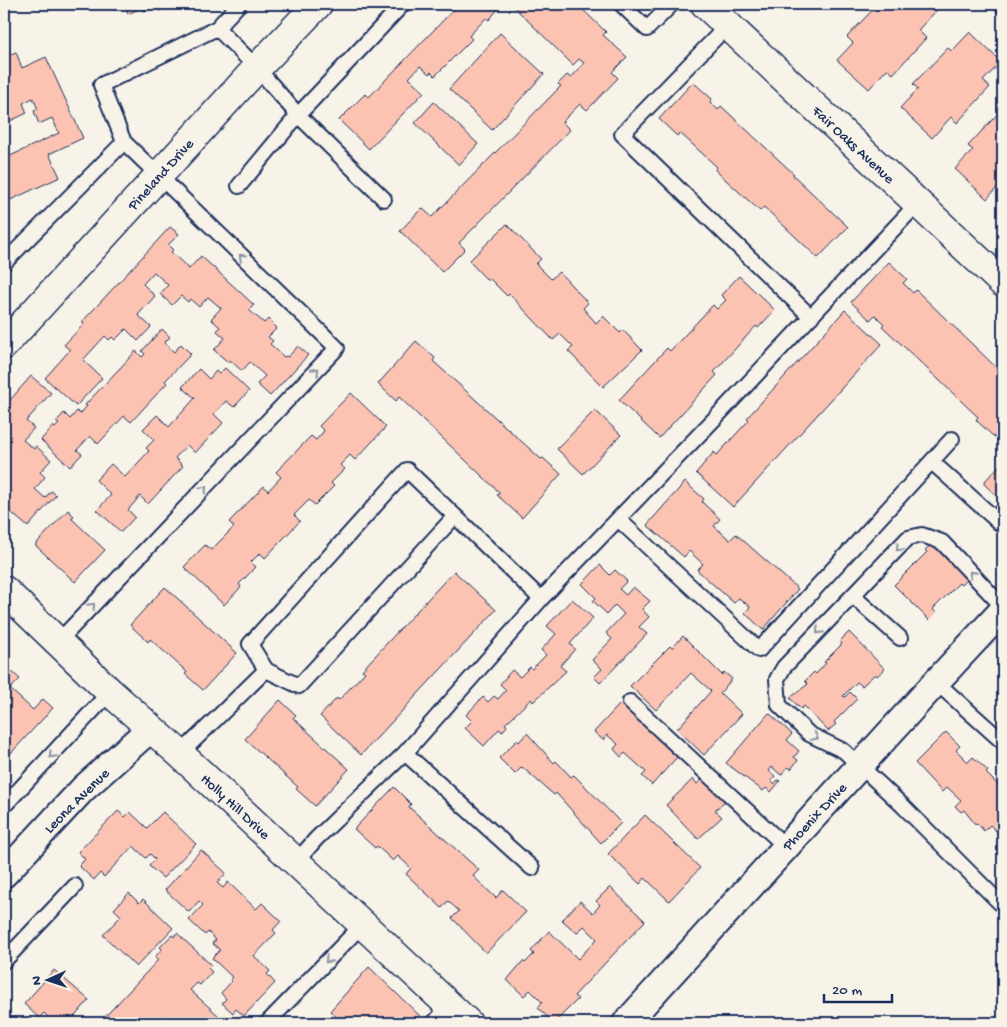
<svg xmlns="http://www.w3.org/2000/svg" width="1007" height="1027" font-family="'Gochi Hand',sans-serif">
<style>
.building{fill:#fcc3b2;stroke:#1b2f5e}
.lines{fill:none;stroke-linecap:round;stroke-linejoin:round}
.service-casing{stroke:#1b2f5e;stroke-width:18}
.minor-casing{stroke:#1b2f5e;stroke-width:30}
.tertiary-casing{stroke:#1b2f5e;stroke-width:31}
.secondary-casing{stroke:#1b2f5e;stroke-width:31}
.service{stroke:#f7f3e8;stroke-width:14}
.minor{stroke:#f7f3e8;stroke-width:26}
.tertiary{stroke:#f7f3e8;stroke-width:28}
.secondary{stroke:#f7f3e8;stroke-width:28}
.oneway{stroke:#8991a3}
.labels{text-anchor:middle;stroke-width:4;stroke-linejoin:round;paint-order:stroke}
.street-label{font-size:15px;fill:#1b2f5e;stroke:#f7f3e8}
</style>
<rect width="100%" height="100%" fill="#f7f3e8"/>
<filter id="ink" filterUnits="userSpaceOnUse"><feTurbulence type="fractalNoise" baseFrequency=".02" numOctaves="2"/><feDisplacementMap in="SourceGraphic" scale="10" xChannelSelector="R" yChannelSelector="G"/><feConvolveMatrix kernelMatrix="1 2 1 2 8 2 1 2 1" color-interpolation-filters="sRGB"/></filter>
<g filter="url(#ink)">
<path class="building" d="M 111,4 L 177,4 L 159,11 L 156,6 L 144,11 L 143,7 L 128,14 L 125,5 L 114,10 Z
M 459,4 L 502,4 L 489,20 L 486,18 L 469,36 L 472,39 L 435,76 L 431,72 L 429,74 L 420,66 L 409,78 L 424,92 L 369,149 L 339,120 L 365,94 L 369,97 Z
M 513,4 L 577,4 L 606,32 L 603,35 L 627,57 L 612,72 L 618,78 L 587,110 L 580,104 L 562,122 L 570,130 L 459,243 L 465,249 L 442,272 L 400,231 L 422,208 L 432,217 L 561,86 L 558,84 L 567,75 L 571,78 L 584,63 L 579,59 L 573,65 L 512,5 Z
M 878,4 L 928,4 L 936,11 L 918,30 L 926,38 L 893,74 L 887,69 L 869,89 L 837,60 L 853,43 L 847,37 Z
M 970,32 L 1001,62 L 983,81 L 990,87 L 957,123 L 951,117 L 932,138 L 900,108 L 918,89 L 913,84 L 948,48 L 952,51 Z
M 500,33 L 544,74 L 492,130 L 449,89 Z
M 16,52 L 22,68 L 46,57 L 83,138 L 49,154 L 60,177 L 4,203 L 4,159 L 59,133 L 52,118 L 39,124 L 34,111 L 38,109 L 33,98 L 23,103 L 27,113 L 4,124 L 4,57 Z
M 693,82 L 712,99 L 710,102 L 718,110 L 721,106 L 794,174 L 793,175 L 848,227 L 818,258 L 764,207 L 760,211 L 715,170 L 717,167 L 680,133 L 677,136 L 659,119 Z
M 434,102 L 478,144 L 459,165 L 415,123 Z
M 1003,108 L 1003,181 L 987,199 L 955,169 L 973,150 L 968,146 Z
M 507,224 L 541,259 L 536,264 L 551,279 L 559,272 L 588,303 L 583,308 L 596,323 L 603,316 L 620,333 L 623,330 L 642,350 L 603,387 L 568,351 L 573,347 L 560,334 L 553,340 L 509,294 L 507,296 L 490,279 L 488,281 L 469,261 Z
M 170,227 L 179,234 L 168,245 L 173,250 L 171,252 L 189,269 L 201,256 L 254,305 L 249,310 L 264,323 L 268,319 L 277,328 L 268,337 L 273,341 L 270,344 L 284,357 L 286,356 L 288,357 L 298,346 L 308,355 L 270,396 L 257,384 L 265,376 L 250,362 L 242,371 L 230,360 L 228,362 L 214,350 L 225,338 L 217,331 L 220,327 L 211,319 L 221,308 L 208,297 L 199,307 L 190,299 L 188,302 L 181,296 L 172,305 L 160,294 L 168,285 L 154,272 L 143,284 L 155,296 L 138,315 L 151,327 L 138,341 L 126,329 L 115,340 L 112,337 L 109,340 L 105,336 L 83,360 L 102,378 L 76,406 L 45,378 L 70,350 L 64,345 L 84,324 L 82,322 Z
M 889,262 L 907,279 L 903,283 L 913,293 L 916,290 L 1003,374 L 1003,430 L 995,438 L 976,420 L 978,417 L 882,326 L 884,324 L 875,315 L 870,320 L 851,302 Z
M 739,276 L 775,310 L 758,328 L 756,326 L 714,372 L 717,375 L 659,438 L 619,400 L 667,348 L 670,351 L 713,305 L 717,309 L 726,300 L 721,295 Z
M 845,310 L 882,344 L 733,507 L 696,473 L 714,452 L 717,455 L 749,420 L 747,418 Z
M 162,329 L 170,337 L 164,343 L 174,352 L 181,344 L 191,354 L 165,381 L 167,383 L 131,422 L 124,416 L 98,444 L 90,436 L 77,450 L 82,454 L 70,467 L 41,440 L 53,426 L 55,428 L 59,424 L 56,422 L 64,413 L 70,419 L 77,411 L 80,414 L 87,406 L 85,405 L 136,351 L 142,357 L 145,354 L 142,351 Z
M 416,341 L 435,358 L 433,361 L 541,459 L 543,458 L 561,474 L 522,518 L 497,495 L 500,493 L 399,397 L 396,401 L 378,384 Z
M 225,368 L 249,391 L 234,407 L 226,401 L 214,414 L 223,423 L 195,453 L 187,445 L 175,458 L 183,466 L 148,504 L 140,496 L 128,510 L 135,517 L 121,532 L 97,510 L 111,495 L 96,480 L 111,464 L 125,477 L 149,451 L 146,448 L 154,440 L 143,429 L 157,415 L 169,427 L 195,398 L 182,387 L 199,369 L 209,379 L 216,371 L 219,374 Z
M 31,376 L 51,393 L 26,421 L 34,428 L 23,440 L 34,449 L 36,446 L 51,460 L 40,472 L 45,477 L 35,489 L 45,498 L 51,491 L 56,495 L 28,527 L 6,508 L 10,503 L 4,497 L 4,465 L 6,462 L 4,460 L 4,407 Z
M 351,393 L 386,427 L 355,460 L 350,455 L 340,465 L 345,469 L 331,483 L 334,486 L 315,505 L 309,500 L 294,515 L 300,521 L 265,558 L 260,553 L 251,562 L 256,567 L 239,584 L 241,587 L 224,605 L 184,567 L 205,545 L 211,550 L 234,527 L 229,522 L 264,486 L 268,491 L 281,477 L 276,472 L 311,436 L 316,440 L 324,431 L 319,426 Z
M 595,410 L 621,435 L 583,474 L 557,449 Z
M 1001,464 L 1003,465 L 1003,502 L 983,483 Z
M 685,482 L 704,499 L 702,502 L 720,519 L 714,526 L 730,540 L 736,534 L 798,589 L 763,630 L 745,613 L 750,607 L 739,598 L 734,603 L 697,570 L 703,564 L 689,551 L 684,557 L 647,525 Z
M 68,510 L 74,516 L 71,518 L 105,550 L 75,582 L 35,545 Z
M 934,542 L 968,578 L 961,585 L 959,583 L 933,609 L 936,613 L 929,620 L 894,585 L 927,552 L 925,550 Z
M 600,565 L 610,575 L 615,570 L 627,581 L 619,589 L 626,595 L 633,587 L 650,601 L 642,609 L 649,617 L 639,627 L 647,634 L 600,683 L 594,677 L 602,669 L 592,660 L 612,639 L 606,633 L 624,614 L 615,605 L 607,614 L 593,601 L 596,598 L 582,584 Z
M 454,571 L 496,610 L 361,755 L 320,716 L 337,698 L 339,700 L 365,672 L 362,670 Z
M 165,587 L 237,653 L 203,690 L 185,674 L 187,672 L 150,639 L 148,642 L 130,625 Z
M 572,599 L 593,618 L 570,644 L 575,649 L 560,666 L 566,671 L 533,702 L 531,699 L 505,724 L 507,726 L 502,732 L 499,729 L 484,746 L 465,728 L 472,721 L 466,715 L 483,697 L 488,702 L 494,696 L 498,699 L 506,690 L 500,684 L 512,670 L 520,677 L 530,667 L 532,669 L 546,655 L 541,650 L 556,634 L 547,626 Z
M 849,632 L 885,669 L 877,676 L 875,674 L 862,686 L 857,682 L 843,696 L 845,697 L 850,692 L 857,699 L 834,722 L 836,724 L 828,731 L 804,706 L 801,709 L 790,698 L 808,684 L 805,681 L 814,672 L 816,674 L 826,663 L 824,662 L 842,644 L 840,641 Z
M 683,636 L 722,675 L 724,672 L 732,679 L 720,693 L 742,714 L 704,755 L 677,729 L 711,691 L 691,673 L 656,710 L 630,686 L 670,646 L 672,648 Z
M 10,670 L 20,679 L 10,689 L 33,710 L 43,699 L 53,708 L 11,753 L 9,751 L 4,756 L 4,677 Z
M 280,700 L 296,715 L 293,718 L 349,769 L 315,806 L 296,789 L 298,787 L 245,739 Z
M 620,704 L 677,757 L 652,785 L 642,776 L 646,772 L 625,753 L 621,757 L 614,749 L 618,744 L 607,735 L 603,740 L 594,732 Z
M 769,713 L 792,734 L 787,740 L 799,751 L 794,757 L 798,760 L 791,769 L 788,767 L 781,775 L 772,767 L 769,771 L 775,776 L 771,781 L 774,784 L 778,780 L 780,781 L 771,792 L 766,788 L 763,791 L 726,763 Z
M 946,732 L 960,746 L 956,750 L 968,762 L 973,757 L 988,771 L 986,773 L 1003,790 L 1003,849 L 997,843 L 1002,837 L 990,825 L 984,831 L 977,823 L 975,824 L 964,810 L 961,812 L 955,806 L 961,800 L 947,787 L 942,792 L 915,763 Z
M 527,733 L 554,763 L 556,761 L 571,777 L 574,775 L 621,823 L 601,843 L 556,793 L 554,795 L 522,767 L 515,774 L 499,758 L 517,740 L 519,742 Z
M 707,774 L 726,800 L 715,810 L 722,817 L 698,839 L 666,805 L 693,779 L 697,784 Z
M 394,787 L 411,804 L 409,807 L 479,870 L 473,876 L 496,898 L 503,890 L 526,912 L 486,953 L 452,918 L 459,911 L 448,901 L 442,908 L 406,874 L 411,868 L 398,856 L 393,861 L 377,846 L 375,848 L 354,829 Z
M 118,811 L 125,817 L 130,812 L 147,828 L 163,812 L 196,844 L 163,878 L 149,866 L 155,859 L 150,854 L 146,858 L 133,846 L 104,877 L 100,873 L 94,880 L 79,866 L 85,859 L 78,852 Z
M 645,815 L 700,868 L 669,901 L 645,878 L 640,884 L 608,854 Z
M 201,850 L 226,873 L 217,883 L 223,888 L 228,882 L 256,909 L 262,903 L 281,921 L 273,930 L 276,933 L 254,956 L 270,971 L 267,974 L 275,983 L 244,1016 L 236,1009 L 233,1013 L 222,1003 L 226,999 L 221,993 L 232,981 L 230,979 L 232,977 L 212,958 L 220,950 L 212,943 L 216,940 L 208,932 L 205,935 L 189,920 L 203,905 L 199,901 L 189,912 L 165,890 Z
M 610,887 L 645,921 L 574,996 L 578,999 L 554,1023 L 538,1008 L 542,1002 L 530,990 L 524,996 L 507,980 L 523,961 L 525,963 L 534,954 L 531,951 L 549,931 L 578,959 L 597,939 L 584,926 L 577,933 L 562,920 L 580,901 L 593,913 L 600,905 L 596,901 Z
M 129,893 L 139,903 L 143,899 L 173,928 L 136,967 L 103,935 L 121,916 L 114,909 Z
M 177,933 L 211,965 L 208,968 L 212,972 L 200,985 L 197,983 L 190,990 L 219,1016 L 212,1023 L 174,1023 L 166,1016 L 159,1023 L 106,1023 L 102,1020 L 158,960 L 155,957 L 162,949 L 160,947 L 172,935 L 174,937 Z
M 369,967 L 420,1016 L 413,1023 L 352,1023 L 349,1021 L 343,1023 L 330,1011 Z
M 54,970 L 89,1000 L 69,1023 L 46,1023 L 44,1022 L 48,1017 L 44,1013 L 39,1018 L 24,1004 Z"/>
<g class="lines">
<g class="service-casing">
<path id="service" d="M 621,4 L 647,29 L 672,4
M 1001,4 L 1003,6
M 728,25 L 622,134 L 811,317
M 217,28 L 257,68 L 298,115 L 403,4
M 239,186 L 298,115 L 384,199
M 4,263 L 124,142
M 932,462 L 1003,526
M 407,470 L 455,516 L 299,686 L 266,670 L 250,644 Z
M 455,516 L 541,599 L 405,753 L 532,868
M 618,519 L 759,650 L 952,439
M 853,596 L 900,638
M 541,599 L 721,412 L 918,203
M 1003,607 L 942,542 L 922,535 L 908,538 L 784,667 L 777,679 L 779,705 L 809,734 L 844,751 L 902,805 L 1003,906
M 58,642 L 337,348 L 124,142 L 101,85 L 217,28 L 239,4
M 936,682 L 1003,742
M 630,702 L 786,847
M 180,754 L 266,670
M 4,806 L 110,692
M 296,862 L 316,839 L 405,753
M 4,961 L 75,886
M 267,1023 L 362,925
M 434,1023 L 449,1006"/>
</g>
<g class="minor-casing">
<path id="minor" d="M 4,874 L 83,789 L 151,728
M 626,1023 L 936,682 L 1003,610"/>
</g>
<g class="tertiary-casing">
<path id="tertiary" d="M 4,345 L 257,68 L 318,4
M 4,590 L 110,692 L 180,754 L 296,862 L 468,1023"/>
</g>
<g class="secondary-casing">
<path id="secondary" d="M 705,4 L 1003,283"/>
</g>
<use href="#service" class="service"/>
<use href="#minor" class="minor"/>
<use href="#tertiary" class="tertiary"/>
<use href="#secondary" class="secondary"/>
</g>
<defs><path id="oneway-chevron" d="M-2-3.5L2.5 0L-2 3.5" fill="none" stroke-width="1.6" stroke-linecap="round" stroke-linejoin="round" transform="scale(1.25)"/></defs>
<g class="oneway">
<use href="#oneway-chevron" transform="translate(242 257) rotate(-136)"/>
<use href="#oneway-chevron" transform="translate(316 371) rotate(-46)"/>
<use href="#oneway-chevron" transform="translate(204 489) rotate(-46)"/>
<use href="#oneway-chevron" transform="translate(899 548) rotate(134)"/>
<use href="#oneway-chevron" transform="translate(972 574) rotate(-134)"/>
<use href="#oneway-chevron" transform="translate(92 606) rotate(-47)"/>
<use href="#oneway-chevron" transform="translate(819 631) rotate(134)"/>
<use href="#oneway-chevron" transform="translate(815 737) rotate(27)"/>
<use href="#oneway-chevron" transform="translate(52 755) rotate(133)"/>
<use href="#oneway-chevron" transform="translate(328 960) rotate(134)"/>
</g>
</g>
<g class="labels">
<g class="street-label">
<text transform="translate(854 144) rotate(43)" y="5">Fair Oaks Avenue</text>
<text transform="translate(160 174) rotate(-48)" y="5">Pineland Drive</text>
<text transform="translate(76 800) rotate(-45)" y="5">Leona Avenue</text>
<text transform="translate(236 806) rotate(43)" y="5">Holly Hill Drive</text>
<text transform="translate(814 816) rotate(-47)" y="5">Phoenix Drive</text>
</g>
</g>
<rect width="1007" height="1027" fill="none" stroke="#f7f3e8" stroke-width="20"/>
<rect x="10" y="10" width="987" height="1007" fill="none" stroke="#1b2f5e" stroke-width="2" filter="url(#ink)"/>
<g transform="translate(48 980) rotate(267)" stroke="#f7f3e8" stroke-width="4" paint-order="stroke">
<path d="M0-4L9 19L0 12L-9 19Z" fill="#1b2f5e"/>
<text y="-8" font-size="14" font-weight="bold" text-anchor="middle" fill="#1b2f5e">N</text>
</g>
<path d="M824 994v8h68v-8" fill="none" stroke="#1b2f5e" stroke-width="2.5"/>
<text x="832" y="994" font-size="15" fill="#1b2f5e" stroke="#f7f3e8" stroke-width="4" paint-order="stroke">20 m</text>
</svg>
